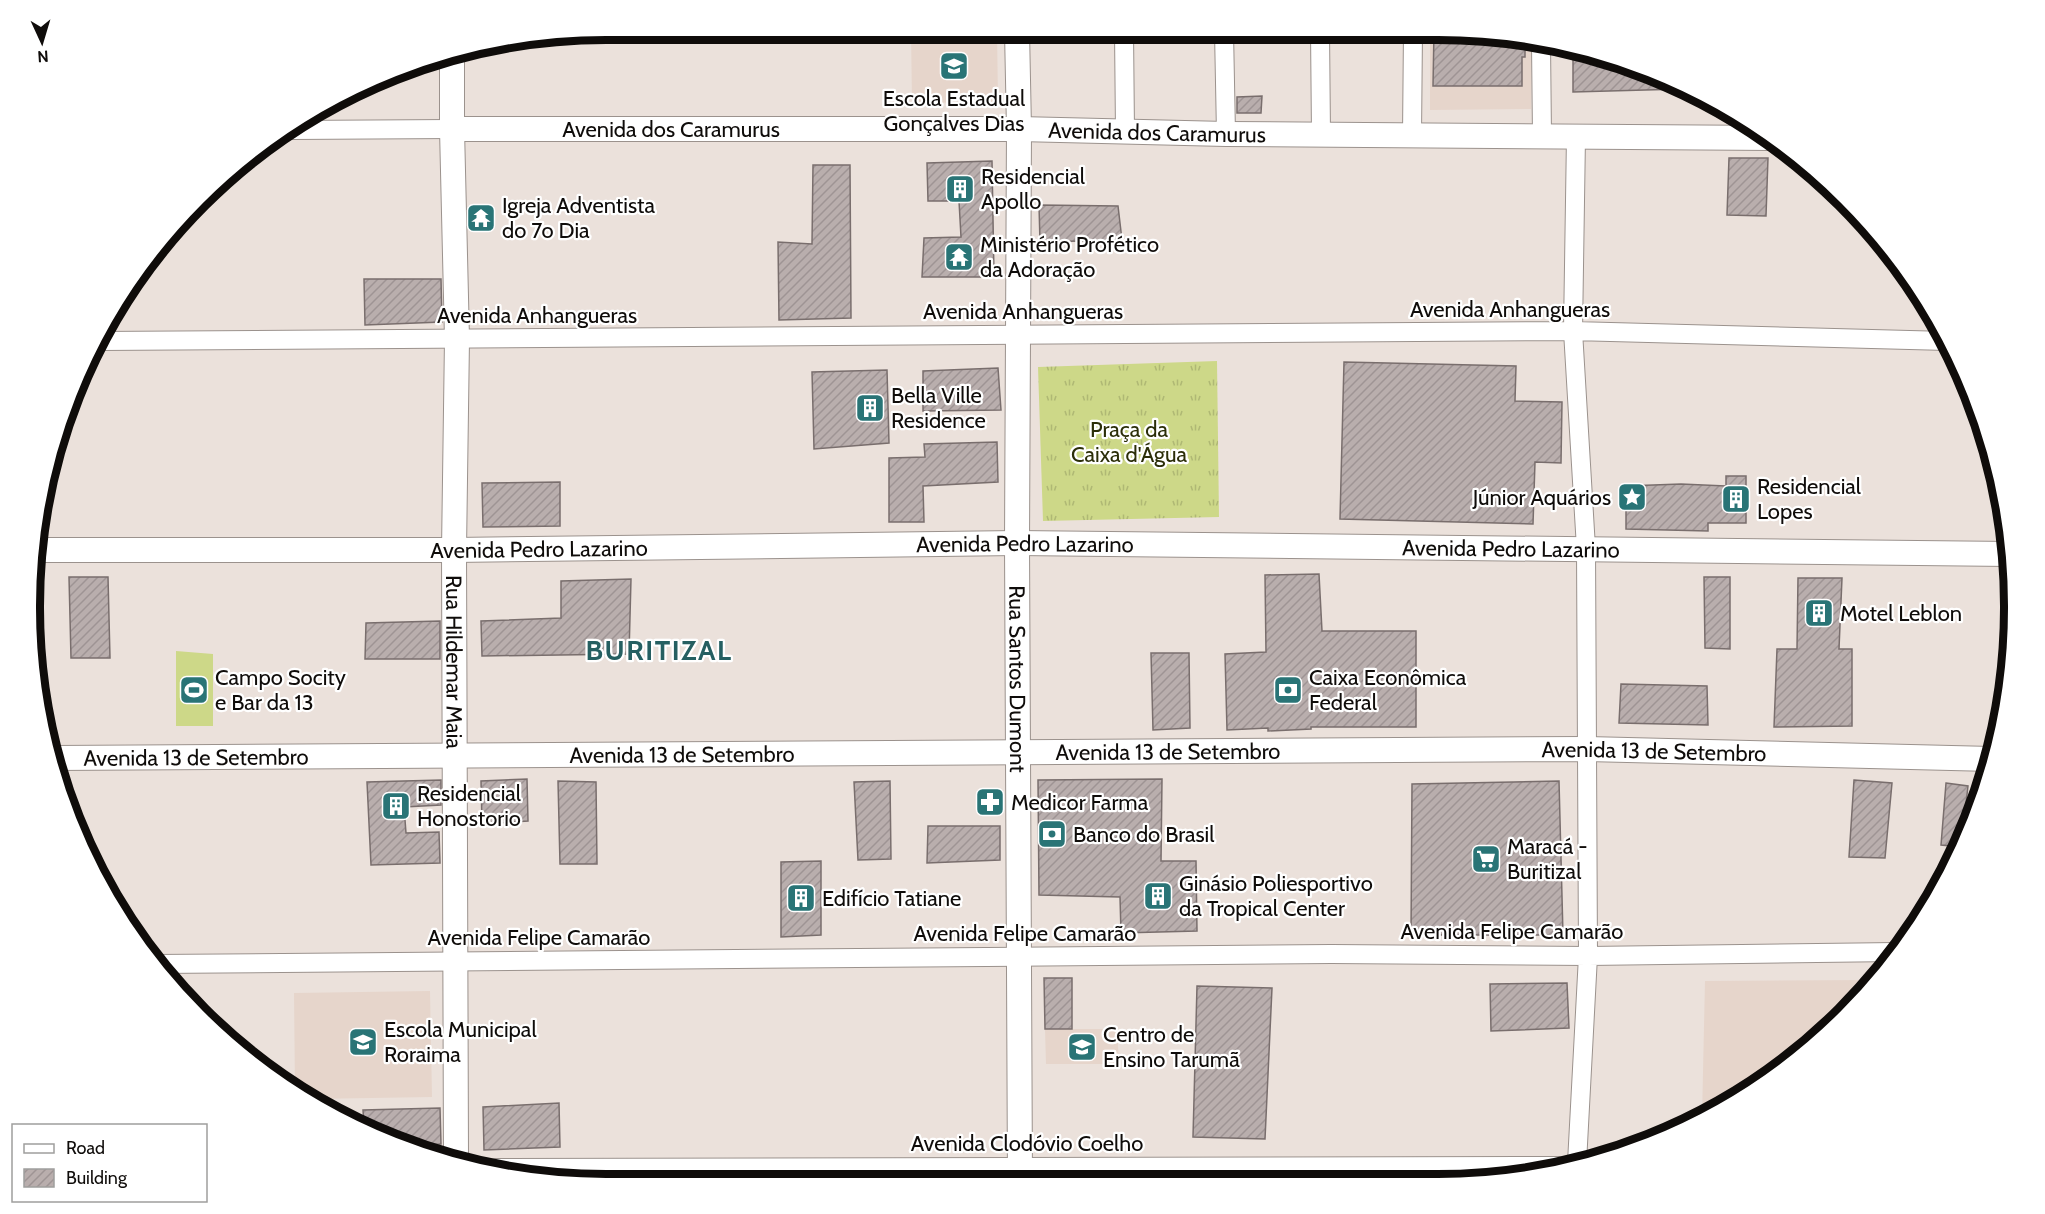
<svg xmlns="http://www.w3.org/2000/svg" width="2045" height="1214" font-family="Cabin,sans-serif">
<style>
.built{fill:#e6d5cb}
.grass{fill:url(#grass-tufts)}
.pitch{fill:#cdd888}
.building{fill:url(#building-hatch);stroke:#796e6d;stroke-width:1.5}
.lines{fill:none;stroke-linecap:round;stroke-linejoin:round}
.street-casing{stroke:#9b928d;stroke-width:20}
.secondary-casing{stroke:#9b928d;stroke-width:26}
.street{stroke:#fff;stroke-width:18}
.secondary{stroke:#fff;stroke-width:24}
.labels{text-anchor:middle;stroke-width:4.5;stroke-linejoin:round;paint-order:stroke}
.poi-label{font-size:22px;fill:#0f0c0a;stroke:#fff;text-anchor:start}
.street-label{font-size:22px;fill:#0f0c0a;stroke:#fff}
.park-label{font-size:22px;fill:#2b2e08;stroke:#fff}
.district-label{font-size:28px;font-weight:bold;letter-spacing:1.5px;fill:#255f61;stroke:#fff}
.rim{fill:none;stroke:#0f0c0a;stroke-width:8}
</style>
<defs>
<pattern id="grass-tufts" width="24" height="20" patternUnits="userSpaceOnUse" patternTransform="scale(1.5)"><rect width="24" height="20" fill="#cdd888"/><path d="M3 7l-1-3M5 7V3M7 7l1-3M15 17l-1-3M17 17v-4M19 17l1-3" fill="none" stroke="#afb874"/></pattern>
<pattern id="building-hatch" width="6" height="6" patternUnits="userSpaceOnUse" patternTransform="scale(1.5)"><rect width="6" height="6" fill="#b9aead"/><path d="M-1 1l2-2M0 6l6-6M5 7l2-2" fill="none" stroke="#9e9494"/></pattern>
</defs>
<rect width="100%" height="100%" fill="#ebe1db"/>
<path class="built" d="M 911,30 L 997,31 L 998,102 L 912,103 Z
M 1430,31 L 1476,31 L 1531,42 L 1531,109 L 1430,110 Z
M 1872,980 L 1819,1041 L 1726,1107 L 1702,1118 L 1705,981 Z
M 430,991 L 432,1097 L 311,1099 L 295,1091 L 294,993 Z
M 1045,1029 L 1117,1029 L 1119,1064 L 1046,1064 Z"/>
<path class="grass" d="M 1217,361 L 1219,517 L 1043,521 L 1038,367 Z"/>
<path class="pitch" d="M 176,651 L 213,654 L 213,726 L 176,726 Z"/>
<path class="building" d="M 1434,31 L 1476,31 L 1525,41 L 1525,57 L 1522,57 L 1522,86 L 1433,86 Z
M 1573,51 L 1624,61 L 1682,89 L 1573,92 Z
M 1262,96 L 1261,113 L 1237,113 L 1237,97 Z
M 1729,158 L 1768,158 L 1766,216 L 1727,215 Z
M 992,161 L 994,277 L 922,277 L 924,238 L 961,237 L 959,201 L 928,201 L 927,163 Z
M 813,165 L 850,165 L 851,318 L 779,320 L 778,242 L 812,244 Z
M 1039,205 L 1118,206 L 1122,240 L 1040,242 Z
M 364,279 L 441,279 L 442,322 L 365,325 Z
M 1344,362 L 1516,366 L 1515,401 L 1562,402 L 1561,463 L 1535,462 L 1533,524 L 1340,519 Z
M 998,368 L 1001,410 L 923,411 L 923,371 Z
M 887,370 L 889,443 L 814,449 L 812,372 Z
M 997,442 L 998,482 L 923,486 L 924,522 L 889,522 L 889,458 L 925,457 L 924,444 Z
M 1726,476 L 1746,476 L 1746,523 L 1708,523 L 1708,531 L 1626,529 L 1626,486 L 1681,484 L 1726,486 Z
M 560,482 L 560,526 L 483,527 L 482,483 Z
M 1319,574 L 1322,631 L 1416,631 L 1416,727 L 1311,727 L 1311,729 L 1268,731 L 1268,728 L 1227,730 L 1225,654 L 1266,652 L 1265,575 Z
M 69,577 L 108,577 L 110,658 L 71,658 Z
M 1704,577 L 1730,577 L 1730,649 L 1705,648 Z
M 1798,578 L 1842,578 L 1839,649 L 1852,649 L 1852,726 L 1774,727 L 1777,649 L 1797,649 Z
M 631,579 L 629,654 L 482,656 L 481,621 L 561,618 L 561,581 Z
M 440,621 L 440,659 L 365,659 L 366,623 Z
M 1151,653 L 1189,653 L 1190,728 L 1153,730 Z
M 1621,684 L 1707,686 L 1708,725 L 1619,723 Z
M 527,779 L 528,821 L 482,824 L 481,781 Z
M 1162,779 L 1161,861 L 1196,861 L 1197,931 L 1121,933 L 1120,897 L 1039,895 L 1038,780 Z
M 441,780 L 441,805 L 404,807 L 406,833 L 439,832 L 440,863 L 371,865 L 367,782 Z
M 1854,780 L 1892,783 L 1885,858 L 1849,857 Z
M 558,781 L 596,782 L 597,864 L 560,864 Z
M 890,781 L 891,859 L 858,860 L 854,782 Z
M 1559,781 L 1563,935 L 1411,935 L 1412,784 Z
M 1946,783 L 1968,786 L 1961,847 L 1941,845 Z
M 928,826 L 1000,826 L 1000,860 L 927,863 Z
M 821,861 L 821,935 L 781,937 L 781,862 Z
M 1044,978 L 1072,978 L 1072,1029 L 1045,1029 Z
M 1567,983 L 1569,1028 L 1491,1031 L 1490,984 Z
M 1197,986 L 1272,988 L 1265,1139 L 1193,1137 Z
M 559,1103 L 560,1147 L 484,1150 L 483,1107 Z
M 440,1108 L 441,1144 L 405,1145 L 364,1125 L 363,1110 Z"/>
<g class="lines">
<g class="street-casing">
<path id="street" d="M 1124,31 L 1125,132
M 1224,31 L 1226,134
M 1320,31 L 1321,134
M 1541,44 L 1542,136
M 291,130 L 452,129
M 1412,135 L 1413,31
M 1576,136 L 1573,331 L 1586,548 L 1588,956 L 1577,1163
M 100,341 L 1573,331 L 1947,341
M 155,964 L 1331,954 L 1588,956 L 1896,952
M 496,1168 L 1559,1166"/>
</g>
<g class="secondary-casing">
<g id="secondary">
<path id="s1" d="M 1017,31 L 1019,129 L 1017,543 L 1020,1183"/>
<path id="s2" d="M 452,56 L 452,129 L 457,339 L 454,550 L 456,1160"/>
<path id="s3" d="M 452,129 L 1019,129 L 1226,134 L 1772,138"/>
<path id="s4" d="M 39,550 L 454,550 L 1017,543 L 2010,554"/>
<path id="s5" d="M 55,758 L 1587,749 L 1992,759"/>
</g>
</g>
<use href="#street" class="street"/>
<use href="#secondary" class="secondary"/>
</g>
<defs>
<g id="school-square" transform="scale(1.5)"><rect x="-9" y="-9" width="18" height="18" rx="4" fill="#297476" stroke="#fff"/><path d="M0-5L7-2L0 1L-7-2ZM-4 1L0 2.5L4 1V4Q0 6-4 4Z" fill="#fff"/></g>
<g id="building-square" transform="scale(1.5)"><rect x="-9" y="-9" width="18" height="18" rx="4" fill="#297476" stroke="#fff"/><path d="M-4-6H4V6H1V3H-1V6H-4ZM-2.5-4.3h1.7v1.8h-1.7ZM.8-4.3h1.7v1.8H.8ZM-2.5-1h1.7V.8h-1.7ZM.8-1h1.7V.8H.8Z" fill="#fff"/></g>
<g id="temple-square" transform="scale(1.5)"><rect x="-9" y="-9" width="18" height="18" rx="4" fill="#297476" stroke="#fff"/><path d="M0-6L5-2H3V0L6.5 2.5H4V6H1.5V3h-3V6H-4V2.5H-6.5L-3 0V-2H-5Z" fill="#fff"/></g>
<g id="sight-square" transform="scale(1.5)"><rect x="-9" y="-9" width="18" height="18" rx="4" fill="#297476" stroke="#fff"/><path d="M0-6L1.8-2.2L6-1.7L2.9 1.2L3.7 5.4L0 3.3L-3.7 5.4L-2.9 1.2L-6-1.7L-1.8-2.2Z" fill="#fff"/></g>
<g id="stadium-square" transform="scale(1.5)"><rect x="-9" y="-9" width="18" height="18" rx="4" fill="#297476" stroke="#fff"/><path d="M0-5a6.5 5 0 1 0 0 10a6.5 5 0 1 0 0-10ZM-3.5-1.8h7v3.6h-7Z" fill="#fff"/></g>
<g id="bank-square" transform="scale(1.5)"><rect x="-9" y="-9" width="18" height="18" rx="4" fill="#297476" stroke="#fff"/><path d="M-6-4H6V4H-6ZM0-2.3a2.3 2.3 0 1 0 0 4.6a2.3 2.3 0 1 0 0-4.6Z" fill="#fff"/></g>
<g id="pharmacy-square" transform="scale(1.5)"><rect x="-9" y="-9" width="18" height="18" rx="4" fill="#297476" stroke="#fff"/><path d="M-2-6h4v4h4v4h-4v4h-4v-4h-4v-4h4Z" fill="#fff"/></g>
<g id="supermarket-square" transform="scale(1.5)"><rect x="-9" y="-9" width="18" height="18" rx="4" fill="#297476" stroke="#fff"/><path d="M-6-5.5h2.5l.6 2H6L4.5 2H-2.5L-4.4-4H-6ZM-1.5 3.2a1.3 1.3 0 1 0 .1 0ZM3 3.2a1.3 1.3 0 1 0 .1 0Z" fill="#fff"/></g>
</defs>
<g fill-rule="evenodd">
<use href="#school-square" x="954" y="66"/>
<use href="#building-square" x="960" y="189"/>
<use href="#temple-square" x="481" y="218"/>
<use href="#temple-square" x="959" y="257"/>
<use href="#building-square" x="870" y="408"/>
<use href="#sight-square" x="1632" y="497"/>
<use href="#building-square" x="1736" y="499"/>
<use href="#building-square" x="1819" y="613"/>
<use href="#stadium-square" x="194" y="690"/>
<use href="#bank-square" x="1288" y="690"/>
<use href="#pharmacy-square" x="990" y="802"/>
<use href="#building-square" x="396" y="806"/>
<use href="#bank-square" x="1052" y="834"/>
<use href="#supermarket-square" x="1486" y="859"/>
<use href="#building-square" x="1158" y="896"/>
<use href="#building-square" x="801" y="898"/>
<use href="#school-square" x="363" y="1042"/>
<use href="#school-square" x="1082" y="1047"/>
</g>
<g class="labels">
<g class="poi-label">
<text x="954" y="106" text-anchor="middle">Escola Estadual<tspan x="954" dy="25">Gonçalves Dias</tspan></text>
<text x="981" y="184">Residencial<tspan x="981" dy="25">Apollo</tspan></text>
<text x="502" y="213">Igreja Adventista<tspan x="502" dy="25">do 7o Dia</tspan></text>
<text x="980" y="252">Ministério Profético<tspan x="980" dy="25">da Adoração</tspan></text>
<text x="891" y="403">Bella Ville<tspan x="891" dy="25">Residence</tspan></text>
<text x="1757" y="494">Residencial<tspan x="1757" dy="25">Lopes</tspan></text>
<text x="1611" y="505" text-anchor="end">Júnior Aquários</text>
<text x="1840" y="621">Motel Leblon</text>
<text x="215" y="685">Campo Socity<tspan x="215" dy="25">e Bar da 13</tspan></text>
<text x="1309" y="685">Caixa Econômica<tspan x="1309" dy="25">Federal</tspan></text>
<text x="417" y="801">Residencial<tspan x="417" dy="25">Honostorio</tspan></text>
<text x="1011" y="810">Medicor Farma</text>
<text x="1073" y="842">Banco do Brasil</text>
<text x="1507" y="854">Maracá -<tspan x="1507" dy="25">Buritizal</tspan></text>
<text x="1179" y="891">Ginásio Poliesportivo<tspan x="1179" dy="25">da Tropical Center</tspan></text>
<text x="822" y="906">Edifício Tatiane</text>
<text x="384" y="1037">Escola Municipal<tspan x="384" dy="25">Roraima</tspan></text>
<text x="1103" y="1042">Centro de<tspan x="1103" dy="25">Ensino Tarumã</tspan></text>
</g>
<g class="street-label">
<text dy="8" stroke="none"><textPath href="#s3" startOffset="219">Avenida dos Caramurus</textPath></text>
<text dy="8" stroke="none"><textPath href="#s3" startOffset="705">Avenida dos Caramurus</textPath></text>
<text x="1510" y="317">Avenida Anhangueras</text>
<text x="1023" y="319">Avenida Anhangueras</text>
<text x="537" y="323">Avenida Anhangueras</text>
<text dy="8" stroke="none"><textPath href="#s4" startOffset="986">Avenida Pedro Lazarino</textPath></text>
<text dy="8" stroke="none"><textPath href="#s4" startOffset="1472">Avenida Pedro Lazarino</textPath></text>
<text dy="8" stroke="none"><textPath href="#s4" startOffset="500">Avenida Pedro Lazarino</textPath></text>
<text dy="8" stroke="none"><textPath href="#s2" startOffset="606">Rua Hildemar Maia</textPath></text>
<text dy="8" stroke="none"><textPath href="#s1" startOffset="648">Rua Santos Dumont</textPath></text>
<text dy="8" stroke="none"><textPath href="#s5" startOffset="1113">Avenida 13 de Setembro</textPath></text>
<text dy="8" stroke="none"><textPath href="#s5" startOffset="1599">Avenida 13 de Setembro</textPath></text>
<text dy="8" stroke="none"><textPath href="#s5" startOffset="627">Avenida 13 de Setembro</textPath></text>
<text dy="8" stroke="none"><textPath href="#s5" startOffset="141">Avenida 13 de Setembro</textPath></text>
<text x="1512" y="939">Avenida Felipe Camarão</text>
<text x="1025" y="941">Avenida Felipe Camarão</text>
<text x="539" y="945">Avenida Felipe Camarão</text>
<text x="1027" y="1151">Avenida Clodóvio Coelho</text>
</g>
<g class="park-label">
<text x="1129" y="437">Praça da<tspan x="1129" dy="25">Caixa d'Água</tspan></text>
</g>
<g class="district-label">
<text x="659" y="660">BURITIZAL</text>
</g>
</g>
<path d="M0 0H2045V1214H0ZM606 40H1438A566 566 0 0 1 2004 606V608A566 566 0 0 1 1438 1174H606A566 566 0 0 1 40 608V606A566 566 0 0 1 606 40Z" fill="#fff" fill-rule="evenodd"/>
<path class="rim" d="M606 40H1438A566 566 0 0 1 2004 606V608A566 566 0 0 1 1438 1174H606A566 566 0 0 1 40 608V606A566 566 0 0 1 606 40Z"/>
<rect x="12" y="1124" width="195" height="78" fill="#ffffff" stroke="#9f9e9d" stroke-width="1.5"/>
<rect x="24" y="1144" width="30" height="9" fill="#ffffff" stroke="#9f9e9d" stroke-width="1.5"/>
<text x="66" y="1154" font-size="18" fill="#0f0c0a">Road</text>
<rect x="24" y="1169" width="30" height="18" fill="url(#building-hatch)" stroke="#9f9e9d" stroke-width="1.5"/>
<text x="66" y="1184" font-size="18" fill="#0f0c0a">Building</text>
<g transform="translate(42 42) rotate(176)" stroke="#ffffff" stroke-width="4.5" paint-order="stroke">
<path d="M0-4.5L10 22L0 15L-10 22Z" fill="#0f0c0a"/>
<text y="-9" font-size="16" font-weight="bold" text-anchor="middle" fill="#0f0c0a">N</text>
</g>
</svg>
